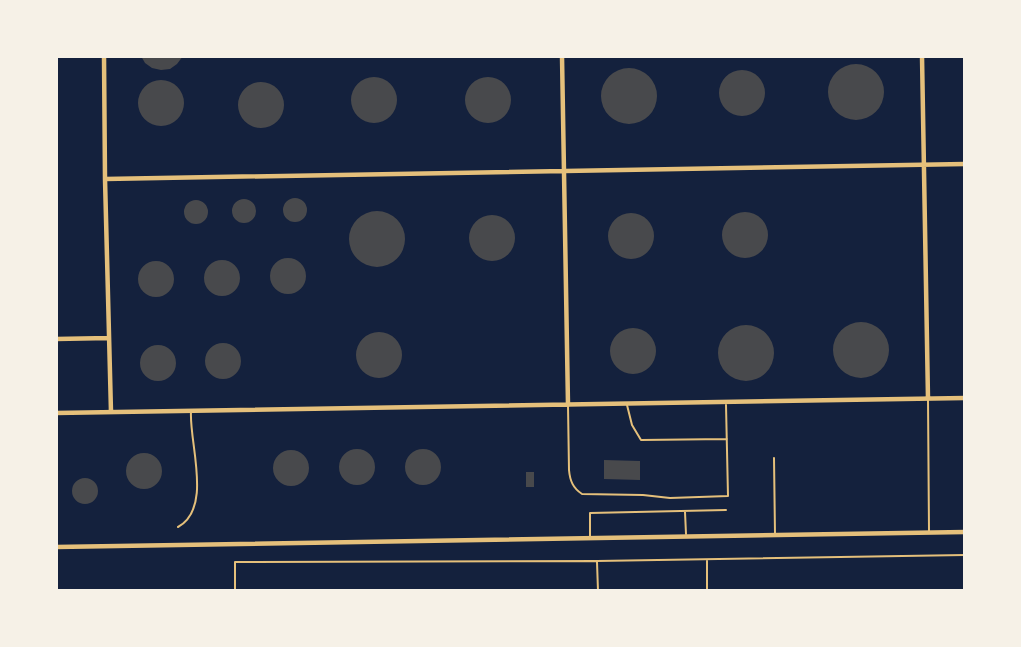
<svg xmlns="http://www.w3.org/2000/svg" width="1021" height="647" font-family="'Zilla Slab',serif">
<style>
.building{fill:#48494c}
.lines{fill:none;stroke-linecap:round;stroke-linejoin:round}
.service{stroke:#e5c07b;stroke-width:2}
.minor{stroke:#e5c07b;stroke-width:4.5}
</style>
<rect width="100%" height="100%" fill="#14213d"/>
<path class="building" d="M 141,56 L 183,56 L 177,64 L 170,69 L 161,70 L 152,68 L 145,63 Z
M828 92a28 28 0 1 1 56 0a28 28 0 1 1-56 0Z
M601 96a28 28 0 1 1 56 0a28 28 0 1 1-56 0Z
M719 93a23 23 0 1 1 46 0a23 23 0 1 1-46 0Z
M465 100a23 23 0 1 1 46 0a23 23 0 1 1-46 0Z
M351 100a23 23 0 1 1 46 0a23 23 0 1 1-46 0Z
M138 103a23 23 0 1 1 46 0a23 23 0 1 1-46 0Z
M238 105a23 23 0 1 1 46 0a23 23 0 1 1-46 0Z
M283 210a12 12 0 1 1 24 0a12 12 0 1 1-24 0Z
M232 211a12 12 0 1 1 24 0a12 12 0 1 1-24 0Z
M184 212a12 12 0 1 1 24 0a12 12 0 1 1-24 0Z
M349 239a28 28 0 1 1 56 0a28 28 0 1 1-56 0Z
M722 235a23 23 0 1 1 46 0a23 23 0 1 1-46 0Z
M608 236a23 23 0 1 1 46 0a23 23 0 1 1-46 0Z
M469 238a23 23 0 1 1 46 0a23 23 0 1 1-46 0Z
M270 276a18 18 0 1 1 36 0a18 18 0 1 1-36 0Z
M204 278a18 18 0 1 1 36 0a18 18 0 1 1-36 0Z
M138 279a18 18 0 1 1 36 0a18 18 0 1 1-36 0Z
M833 350a28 28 0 1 1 56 0a28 28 0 1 1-56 0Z
M718 353a28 28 0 1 1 56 0a28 28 0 1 1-56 0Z
M610 351a23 23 0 1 1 46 0a23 23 0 1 1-46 0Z
M356 355a23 23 0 1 1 46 0a23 23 0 1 1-46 0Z
M205 361a18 18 0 1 1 36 0a18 18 0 1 1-36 0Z
M140 363a18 18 0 1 1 36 0a18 18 0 1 1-36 0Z
M405 467a18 18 0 1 1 36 0a18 18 0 1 1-36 0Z
M339 467a18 18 0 1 1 36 0a18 18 0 1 1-36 0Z
M273 468a18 18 0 1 1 36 0a18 18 0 1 1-36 0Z
M126 471a18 18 0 1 1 36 0a18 18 0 1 1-36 0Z
M 604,460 L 640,461 L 640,480 L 604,479 Z
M 526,472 L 534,472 L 534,487 L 526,487 Z
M72 491a13 13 0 1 1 26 0a13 13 0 1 1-26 0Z"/>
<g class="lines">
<path class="service" d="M 928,400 L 929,531
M 627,405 L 632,425 L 641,440 L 727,439
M 568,406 L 569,470 C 570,481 573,488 582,494 L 643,495 L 670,498 L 728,496 L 726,405
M 774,458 L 775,534
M 685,512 L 686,534
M 178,527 C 213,508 189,443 191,412
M 590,537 L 590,513 L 726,510
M 707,561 L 707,591
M 597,562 L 598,591
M 235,591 L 235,562 L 597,561 L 965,555"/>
<path class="minor" d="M 104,56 L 105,179 L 111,412
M 562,56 L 568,405
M 922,56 L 928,399
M 105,179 L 965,164
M 56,339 L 109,338
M 56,413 L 965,398
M 56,547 L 965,532"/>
</g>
<rect width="1021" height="647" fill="none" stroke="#f6f1e7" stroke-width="116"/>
</svg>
